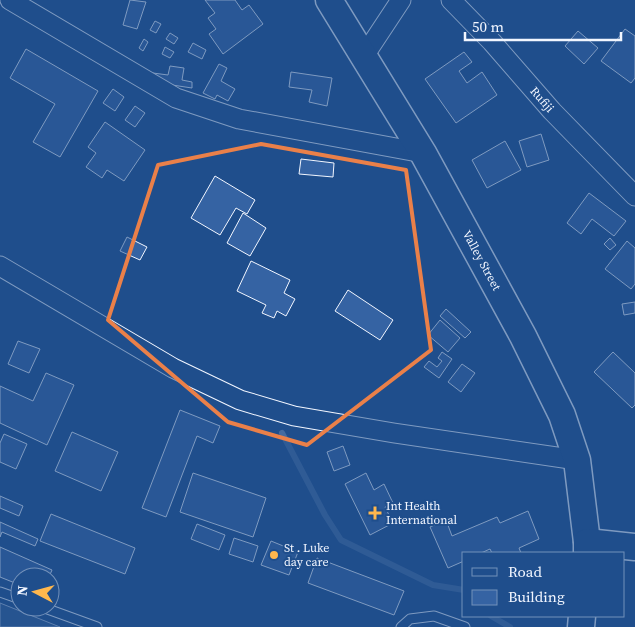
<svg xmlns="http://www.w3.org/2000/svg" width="635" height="627" font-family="'Source Serif 4',serif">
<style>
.built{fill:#305b95;stroke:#a8bbd7}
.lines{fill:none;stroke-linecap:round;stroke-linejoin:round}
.stream{stroke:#446ba0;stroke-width:6}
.building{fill:#3563a3;stroke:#f2f6ff}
.lane-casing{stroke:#f2f6ff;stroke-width:11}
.street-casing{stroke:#f2f6ff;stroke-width:21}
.secondary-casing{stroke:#f2f6ff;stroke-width:29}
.lane{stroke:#1f4e8c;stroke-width:9}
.street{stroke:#1f4e8c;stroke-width:19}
.secondary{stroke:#1f4e8c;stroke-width:26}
.marked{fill:none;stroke:#ea8049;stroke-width:4;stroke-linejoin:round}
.poi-dot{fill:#ffb74d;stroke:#1f4e8c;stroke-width:2}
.labels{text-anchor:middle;stroke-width:4;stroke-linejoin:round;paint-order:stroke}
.street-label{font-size:12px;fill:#f2f6ff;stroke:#1f4e8c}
.poi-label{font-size:12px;fill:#f2f6ff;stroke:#1f4e8c;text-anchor:start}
</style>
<rect width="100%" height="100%" fill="#1f4e8c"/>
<path class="built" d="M 0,603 L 60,627 L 0,627 Z"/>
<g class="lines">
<path class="stream" d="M 282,433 L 325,515 L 341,540 L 433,585 L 464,590
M 491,616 L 510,627"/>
</g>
<path class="building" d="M 130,0 L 146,2 L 137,29 L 123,25 Z
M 205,0 L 235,0 L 242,10 L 249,5 L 263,24 L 223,54 L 209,34 L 216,29 L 208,18 L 215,13 Z
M 155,21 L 161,24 L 156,33 L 150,30 Z
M 625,29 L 635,36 L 635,78 L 631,83 L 601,61 Z
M 578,31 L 598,48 L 584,64 L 565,46 Z
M 170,33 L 178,38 L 174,44 L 166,39 Z
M 144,39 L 148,42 L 143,51 L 139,48 Z
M 193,43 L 206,50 L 202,59 L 188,52 Z
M 165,47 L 174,52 L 170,58 L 162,54 Z
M 26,49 L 98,91 L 60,157 L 33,142 L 55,104 L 10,78 Z
M 464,52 L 472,62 L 459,71 L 467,83 L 482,72 L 497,95 L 456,123 L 425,79 Z
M 219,64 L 227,68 L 221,81 L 235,89 L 228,101 L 217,95 L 215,99 L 203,93 Z
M 170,66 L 184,68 L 182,80 L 192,82 L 192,88 L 152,82 L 153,73 L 168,75 Z
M 291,72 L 332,78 L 327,106 L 309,102 L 312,90 L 289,87 Z
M 113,89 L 124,97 L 115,111 L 103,103 Z
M 135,106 L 145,113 L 135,127 L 125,120 Z
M 105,122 L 145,150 L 124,181 L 107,170 L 102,178 L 86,167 L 96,153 L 88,147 Z
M 541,134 L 549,160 L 527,167 L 519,141 Z
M 505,141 L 521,170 L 487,188 L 472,160 Z
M 301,159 L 334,163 L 333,177 L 299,174 Z
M 215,176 L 255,200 L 247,214 L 236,208 L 220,235 L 191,218 Z
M 589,193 L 626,221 L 614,236 L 592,219 L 581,234 L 567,223 Z
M 243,213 L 266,228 L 250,256 L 227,243 Z
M 127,237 L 147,247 L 140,260 L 120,251 Z
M 610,238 L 616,245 L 610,250 L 604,244 Z
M 627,241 L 635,248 L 635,284 L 631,289 L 605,269 Z
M 251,261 L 290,280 L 284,293 L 295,299 L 286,316 L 277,311 L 274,318 L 262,313 L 266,305 L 237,291 Z
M 348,290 L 393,320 L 380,340 L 335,311 Z
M 635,302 L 635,313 L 624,315 L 622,304 Z
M 446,309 L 471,332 L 465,338 L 440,316 Z
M 440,320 L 460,338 L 448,352 L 428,335 Z
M 18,341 L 40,349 L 29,373 L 8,364 Z
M 442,352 L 452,359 L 439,378 L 424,367 L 429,361 L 437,367 L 442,361 L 438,358 Z
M 613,352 L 635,373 L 635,405 L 632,408 L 594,372 Z
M 462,364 L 475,373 L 461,392 L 448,382 Z
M 46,373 L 74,385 L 47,445 L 0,423 L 0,386 L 33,401 Z
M 180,410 L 220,426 L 213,443 L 197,436 L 166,517 L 142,508 Z
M 72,432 L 118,452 L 101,491 L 55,471 Z
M 4,434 L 27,444 L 16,469 L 0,462 L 0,443 Z
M 343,446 L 350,465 L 334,471 L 327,452 Z
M 193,473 L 266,498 L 253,537 L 180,512 Z
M 366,473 L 374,490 L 384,484 L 393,503 L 385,507 L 393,523 L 370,535 L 345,484 Z
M 0,496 L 23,506 L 19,516 L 0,508 Z
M 528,511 L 539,539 L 519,548 L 521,553 L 492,553 L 490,549 L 481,553 L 464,553 L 464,561 L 448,568 L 430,527 L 446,520 L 452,536 L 497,517 L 500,523 Z
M 51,514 L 135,548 L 125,574 L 40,541 Z
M 0,522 L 38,539 L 35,546 L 2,532 L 0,537 Z
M 197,524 L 225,535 L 219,550 L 191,539 Z
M 234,538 L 258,546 L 253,562 L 229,554 Z
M 271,541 L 298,552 L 289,575 L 261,565 Z
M 0,547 L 52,570 L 49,577 L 20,577 L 20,585 L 0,577 Z
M 317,558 L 404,591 L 394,615 L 308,583 Z"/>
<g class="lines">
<g class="lane-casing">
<path id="lane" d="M 0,592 L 20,599
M 42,607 L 97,627
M 401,627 L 410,619 L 434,616 L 465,627"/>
</g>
<g class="street-casing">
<g id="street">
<path d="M 10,0 L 176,98 L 239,119 L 423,153"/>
<path id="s1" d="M 451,0 L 492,42 L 552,111 L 635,196"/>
<path d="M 364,56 L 401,0"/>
<path d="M 0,266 L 173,368 L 240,400 L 294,416 L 394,433 L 577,460"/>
</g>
</g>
<g class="secondary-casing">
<g id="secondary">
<path id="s2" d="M 329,0 L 423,153 L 523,336 L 562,415 L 577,460 L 587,542 L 587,553"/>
<path d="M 587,542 L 635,547"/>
<path d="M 581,627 L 582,616"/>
</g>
</g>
<use href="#lane" class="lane"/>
<use href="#street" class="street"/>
<use href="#secondary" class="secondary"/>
</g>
<path d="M0 0H635V627H0ZM 261,144 L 406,170 L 431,350 L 307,445 L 228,422 L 108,320 L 158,165 Z" fill="#1f4e8c" fill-opacity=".55" fill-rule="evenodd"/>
<path class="marked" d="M 261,144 L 406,170 L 431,350 L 307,445 L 228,422 L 108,320 L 158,165 Z"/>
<g class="poi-dot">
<path d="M372.5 505.5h5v5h5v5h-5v5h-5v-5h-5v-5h5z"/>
<circle cx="274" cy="555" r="5"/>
</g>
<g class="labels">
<g class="street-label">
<text dy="4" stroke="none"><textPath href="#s1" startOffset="135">Rufiji</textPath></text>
<text dy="4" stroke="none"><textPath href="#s2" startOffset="302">Valley Street</textPath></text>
</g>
<g class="poi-label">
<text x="386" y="510">Int Health<tspan x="386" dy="14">International</tspan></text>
<text x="284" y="552">St . Luke<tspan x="284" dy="14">day care</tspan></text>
</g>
</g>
<rect x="462" y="552" width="162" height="65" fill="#1f4e8c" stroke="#7391ba"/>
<rect x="472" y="568" width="25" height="8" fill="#1f4e8c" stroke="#7391ba"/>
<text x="508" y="577" font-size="15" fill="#f2f6ff">Road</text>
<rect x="472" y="590" width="25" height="15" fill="#3563a3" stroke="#7391ba"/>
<text x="508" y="602" font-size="15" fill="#f2f6ff">Building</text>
<g transform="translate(35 592) rotate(276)"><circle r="24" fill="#1f4e8c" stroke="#7391ba"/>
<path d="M0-4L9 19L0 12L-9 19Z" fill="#ffb74d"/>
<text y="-8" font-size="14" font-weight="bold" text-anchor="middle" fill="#f2f6ff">N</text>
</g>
<path d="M465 32v8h156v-8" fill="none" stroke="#f2f6ff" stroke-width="2.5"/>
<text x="472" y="32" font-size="15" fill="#f2f6ff" stroke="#1f4e8c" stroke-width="4" paint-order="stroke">50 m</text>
</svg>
